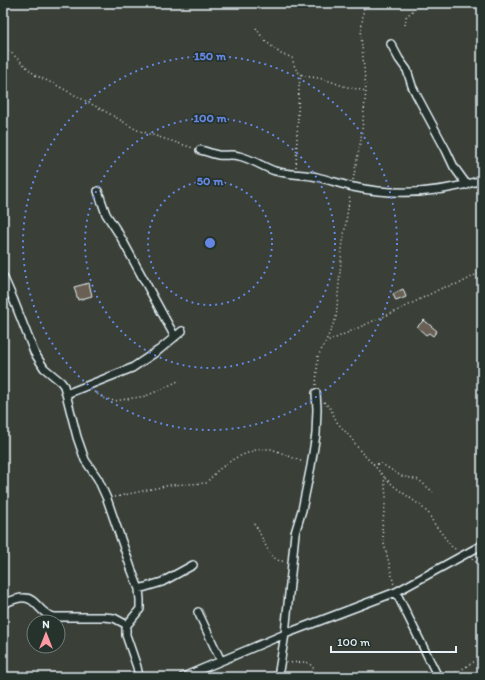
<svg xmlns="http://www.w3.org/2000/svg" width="485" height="680" font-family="Itim,sans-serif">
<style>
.building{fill:#695f52;stroke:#e8f1f8}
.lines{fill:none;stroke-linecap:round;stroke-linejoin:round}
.street-casing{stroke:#e8f1f8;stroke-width:10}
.path{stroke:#e8f1f8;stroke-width:1.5;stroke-dasharray:1 3;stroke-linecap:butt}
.street{stroke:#26332d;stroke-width:7}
.ring{fill:none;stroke:#6487e3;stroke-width:2;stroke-dasharray:2 4}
.centre{fill:#6487e3;stroke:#26332d;stroke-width:2}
.ring-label{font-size:12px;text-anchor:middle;font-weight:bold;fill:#6487e3;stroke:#26332d;stroke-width:3.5;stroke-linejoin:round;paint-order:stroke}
</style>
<rect width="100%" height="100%" fill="#3a4038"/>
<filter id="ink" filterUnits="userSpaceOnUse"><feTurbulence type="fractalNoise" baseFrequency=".025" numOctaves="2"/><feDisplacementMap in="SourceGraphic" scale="8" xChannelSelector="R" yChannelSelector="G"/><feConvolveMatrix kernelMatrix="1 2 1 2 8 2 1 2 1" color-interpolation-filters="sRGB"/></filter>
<g filter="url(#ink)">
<path class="building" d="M 89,283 L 92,296 L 78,300 L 74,287 Z
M 403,289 L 406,297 L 396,301 L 393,294 Z
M 424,320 L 437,331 L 433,336 L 429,333 L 426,335 L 417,327 Z"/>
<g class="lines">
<g class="street-casing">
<path id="street" d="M 482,3 L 482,4
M 391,44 L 399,59 L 407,70 L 412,86 L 417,96 L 446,150 L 454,167 L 467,185
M 200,150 C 206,151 212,154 218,155 C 225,156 232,154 239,156 C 252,159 263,167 275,171 C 289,175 304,174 317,177 C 329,180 341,184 353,187 C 395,196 440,193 482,180
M 98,191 L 106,214 L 119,234 L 175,337
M 3,276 L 14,301 L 34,352 L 44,368 L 61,382 L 64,386 L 77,437 L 85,460 L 98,479 L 107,499 L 132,571 L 139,589 L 140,600 L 140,609 L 127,625 L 126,629 L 126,635 L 137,667 L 139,677
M 66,394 L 132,368 L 159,350 L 182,331
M 139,589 L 162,582 L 193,565
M 396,592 L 438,677
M 3,604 C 10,601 18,597 25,598 C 33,598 37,606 43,611 C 46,614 50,616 54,617 L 103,617 L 114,618 L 127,625
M 198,612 L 221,661
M 183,677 L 285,634 L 396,592 L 482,545
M 278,677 L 285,634 L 295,533 L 302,510 L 311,466 L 316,434 L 317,409 L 316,393"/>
</g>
<path class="path" d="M 405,25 L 406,17 L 411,12 L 424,3
M 256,28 L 264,40 L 281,54 L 283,55 L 291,57 L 292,58 L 295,68 L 298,72 L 304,76 L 324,79 L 343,86 L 366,91
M 3,45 L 35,75 L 58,86 L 110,114 L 137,130 L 193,148
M 296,167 L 299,86 L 301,74
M 353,180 L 361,139 L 366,91 L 361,35 L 364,3
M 325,343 L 371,322 L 399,310 L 442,288 L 461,283 L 477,274 L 482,273
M 316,385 L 318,356 L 325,343 L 336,318 L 342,249 L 350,194
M 94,392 L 104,398 L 114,401 L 146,396 L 162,389 L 180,380
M 324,402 L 330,408 L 337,422 L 351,438 L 361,452 L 373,464 L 384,477 L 386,497 L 382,528 L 384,544 L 388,559 L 394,585
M 373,464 L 382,464 L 401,476 L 419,480 L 433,492
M 385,478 L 395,487 L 421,506 L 429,514 L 433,522 L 452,547 L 457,550
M 115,497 L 170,485 L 206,483 L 218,470 L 235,458 L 258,449 L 272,449 L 303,462
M 254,524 C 256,526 258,529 259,532 C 265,542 270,563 285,561
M 472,559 L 482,566
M 287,663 L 305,662 L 309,663 L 314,669 L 317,677
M 449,677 L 477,660 L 482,658"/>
<use href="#street" class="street"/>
</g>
</g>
<g class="ring">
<circle cx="210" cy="243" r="62"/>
<circle cx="210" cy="243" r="125"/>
<circle cx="210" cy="243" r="187"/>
</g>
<circle cx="210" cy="243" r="6" class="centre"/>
<g class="ring-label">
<text x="210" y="60">150 m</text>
<text x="210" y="122">100 m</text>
<text x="210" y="185">50 m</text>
</g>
<rect width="485" height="680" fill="none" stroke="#26332d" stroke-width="16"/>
<rect x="8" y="8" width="469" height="664" fill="none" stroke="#e8f1f8" stroke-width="1.5" filter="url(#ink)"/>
<g transform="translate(46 634)"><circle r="19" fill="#26332d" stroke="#747f7e"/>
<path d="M0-3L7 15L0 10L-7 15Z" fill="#ff9aa2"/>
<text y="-6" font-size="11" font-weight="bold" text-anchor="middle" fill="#e8f1f8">N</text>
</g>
<path d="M331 646v6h125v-6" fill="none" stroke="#e8f1f8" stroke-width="2"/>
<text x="337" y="646" font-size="12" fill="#e8f1f8" stroke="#26332d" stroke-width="3" paint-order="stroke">100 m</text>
</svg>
